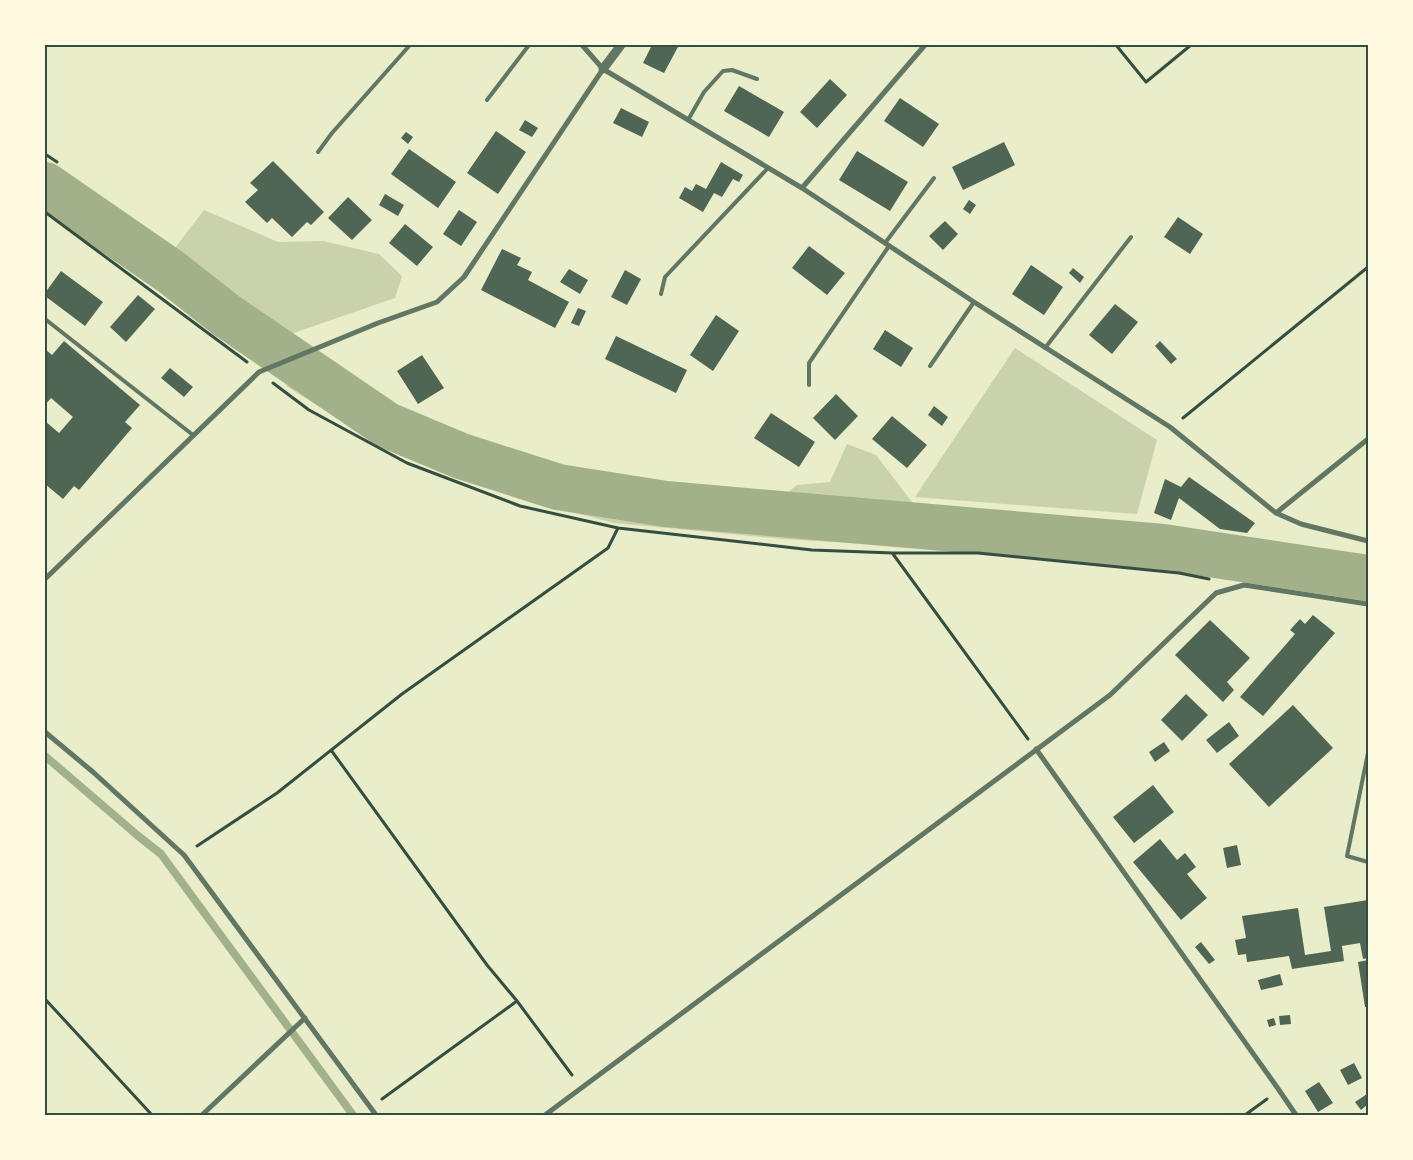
<svg xmlns="http://www.w3.org/2000/svg" width="1413" height="1160" font-family="Lato,sans-serif">
<style>
.green{fill:#cad2ad}
.lines{fill:none;stroke-linecap:round;stroke-linejoin:round}
.stream{stroke:#a3b18a;stroke-width:8}
.river{stroke:#a3b18a;stroke-width:46}
.building{fill:#4f6655}
.path{stroke:#344e41;stroke-width:3}
.service{stroke:#617663;stroke-width:4}
.minor{stroke:#617663;stroke-width:5}
.tertiary{stroke:#617663;stroke-width:9}
.neatline{fill:none;stroke:#344e41;stroke-width:2}
</style>
<rect width="100%" height="100%" fill="#e9edc9"/>
<path class="green" d="M 45,195 L 268,351 L 253,357 L 45,206 Z
M 204,210 L 278,242 L 323,241 L 379,254 L 402,276 L 395,298 L 282,337 L 171,253 Z
M 1015,348 L 1157,440 L 1137,514 L 915,497 Z
M 295,374 L 389,436 L 554,496 L 651,511 L 778,525 L 1139,552 L 1368,582 L 1368,597 L 1211,572 L 1014,553 L 783,539 L 614,523 L 517,498 L 398,455 L 286,386 Z
M 847,444 L 876,455 L 915,506 L 908,516 L 770,507 L 797,485 L 830,482 Z"/>
<g class="lines">
<path class="stream" d="M 45,756 L 137,835 L 161,854 L 353,1115"/>
<path class="river" d="M 45,185 L 171,272 L 227,316 L 387,425 L 461,456 L 558,487 L 666,504 L 1163,547 L 1368,578"/>
</g>
<path class="building" d="M 652,45 L 679,45 L 664,73 L 643,63 Z
M 830,79 L 847,95 L 817,128 L 800,112 Z
M 739,86 L 784,112 L 769,137 L 724,111 Z
M 900,98 L 939,124 L 923,147 L 884,121 Z
M 621,108 L 649,122 L 642,137 L 613,123 Z
M 525,120 L 538,128 L 532,137 L 519,130 Z
M 496,131 L 526,152 L 498,194 L 467,173 Z
M 406,132 L 413,137 L 408,144 L 401,138 Z
M 1004,142 L 1015,165 L 963,190 L 952,167 Z
M 409,149 L 456,182 L 438,208 L 391,174 Z
M 857,151 L 908,182 L 890,211 L 839,180 Z
M 273,161 L 324,212 L 311,225 L 307,222 L 292,237 L 272,218 L 267,223 L 245,202 L 258,190 L 250,183 Z
M 721,162 L 743,175 L 739,182 L 733,179 L 722,197 L 714,193 L 703,212 L 679,198 L 685,187 L 692,191 L 696,184 L 706,189 Z
M 385,194 L 404,205 L 398,216 L 379,205 Z
M 348,197 L 372,220 L 352,240 L 328,218 Z
M 969,200 L 976,205 L 970,214 L 963,209 Z
M 459,210 L 477,222 L 461,246 L 443,234 Z
M 1178,217 L 1203,234 L 1190,254 L 1164,237 Z
M 945,221 L 958,234 L 943,250 L 929,236 Z
M 405,224 L 433,247 L 417,266 L 389,243 Z
M 809,246 L 845,273 L 827,295 L 792,268 Z
M 502,249 L 521,258 L 517,265 L 532,272 L 528,280 L 569,302 L 555,328 L 481,290 Z
M 1031,265 L 1063,287 L 1044,315 L 1012,294 Z
M 1073,268 L 1084,277 L 1080,283 L 1069,273 Z
M 569,269 L 588,280 L 580,294 L 560,282 Z
M 625,270 L 641,279 L 627,305 L 611,297 Z
M 61,271 L 103,302 L 85,326 L 45,296 L 45,293 Z
M 138,295 L 155,309 L 126,342 L 110,327 Z
M 1115,304 L 1138,322 L 1112,354 L 1089,335 Z
M 578,308 L 586,311 L 579,326 L 571,323 Z
M 716,315 L 739,331 L 713,371 L 690,355 Z
M 885,330 L 913,348 L 901,367 L 873,349 Z
M 616,336 L 687,370 L 676,393 L 605,359 Z
M 64,341 L 140,405 L 125,422 L 132,428 L 79,490 L 74,486 L 63,499 L 45,484 L 45,421 L 59,433 L 73,417 L 51,398 L 45,405 L 45,349 L 52,355 Z
M 1160,341 L 1177,359 L 1171,364 L 1155,346 Z
M 422,355 L 444,388 L 418,404 L 397,371 Z
M 170,368 L 193,387 L 184,397 L 161,378 Z
M 836,394 L 858,416 L 835,440 L 813,418 Z
M 934,406 L 948,417 L 942,426 L 928,415 Z
M 771,413 L 815,442 L 799,467 L 754,438 Z
M 892,416 L 927,445 L 907,468 L 872,439 Z
M 1189,477 L 1255,523 L 1247,533 L 1220,529 L 1179,498 L 1171,520 L 1154,513 L 1165,479 L 1181,487 Z
M 1313,615 L 1335,633 L 1263,716 L 1240,697 L 1295,634 L 1290,630 L 1300,619 L 1305,624 Z
M 1210,620 L 1250,658 L 1227,682 L 1234,690 L 1223,702 L 1175,655 Z
M 1186,694 L 1208,715 L 1182,741 L 1161,720 Z
M 1293,705 L 1333,748 L 1269,807 L 1229,764 Z
M 1229,722 L 1239,736 L 1217,753 L 1206,740 Z
M 1164,742 L 1170,751 L 1155,762 L 1149,752 Z
M 1153,785 L 1174,812 L 1134,843 L 1113,817 Z
M 1160,839 L 1177,860 L 1185,853 L 1196,867 L 1187,874 L 1207,898 L 1181,920 L 1133,862 Z
M 1237,845 L 1241,865 L 1227,868 L 1223,848 Z
M 1368,900 L 1368,958 L 1363,959 L 1360,943 L 1342,946 L 1344,961 L 1292,969 L 1289,956 L 1247,962 L 1246,954 L 1238,955 L 1235,940 L 1246,938 L 1242,916 L 1298,908 L 1305,955 L 1331,951 L 1324,907 Z
M 1201,942 L 1215,960 L 1209,964 L 1195,947 Z
M 1368,960 L 1368,1007 L 1365,1007 L 1358,962 Z
M 1280,974 L 1283,985 L 1261,990 L 1258,980 Z
M 1290,1015 L 1291,1024 L 1280,1025 L 1279,1016 Z
M 1274,1018 L 1276,1025 L 1269,1027 L 1267,1020 Z
M 1354,1063 L 1362,1078 L 1348,1085 L 1340,1070 Z
M 1319,1082 L 1333,1103 L 1318,1112 L 1305,1091 Z
M 1367,1094 L 1368,1104 L 1361,1110 L 1355,1102 Z"/>
<g class="lines">
<path class="path" d="M 1116,45 L 1146,82 L 1191,45
M 45,154 L 57,162
M 45,212 L 247,362
M 273,383 L 309,410 L 407,463 L 520,506 L 618,528 L 812,550 L 893,553 L 978,553 L 1179,573 L 1209,579
M 1183,418 L 1368,267
M 893,554 L 1028,739
M 331,750 L 487,965 L 517,1001 L 572,1075
M 197,846 L 277,793 L 402,694 L 608,548 L 618,528
M 45,999 L 152,1115
M 382,1099 L 517,1001
M 1245,1115 L 1267,1099"/>
<path class="service" d="M 487,100 L 529,45
M 688,120 L 704,92 L 723,71 L 732,70 L 757,79
M 318,152 L 332,133 L 410,45
M 885,243 L 934,178
M 661,294 L 665,277 L 768,168
M 45,319 L 193,435
M 1045,348 L 1131,237
M 930,366 L 974,302
M 809,385 L 809,363 L 889,246
M 1368,753 L 1347,856 L 1368,862"/>
<path class="minor" d="M 582,45 L 603,69 L 802,188 L 974,302 L 1170,427 L 1276,513 L 1301,524 L 1368,541
M 802,188 L 925,45
M 1276,513 L 1368,439
M 45,579 L 259,372 L 378,323 L 437,302 L 464,277 L 603,69
M 45,732 L 93,772 L 184,855 L 376,1115
M 1036,749 L 1279,1090 L 1296,1115
M 202,1115 L 305,1018
M 545,1115 L 1110,695 L 1216,593 L 1244,585 L 1368,604"/>
<path class="tertiary" d="M 603,69 L 621,45"/>
</g>
<rect width="1413" height="1160" fill="none" stroke="#fefae0" stroke-width="92"/>
<rect x="46" y="46" width="1321" height="1068" class="neatline"/>
</svg>
